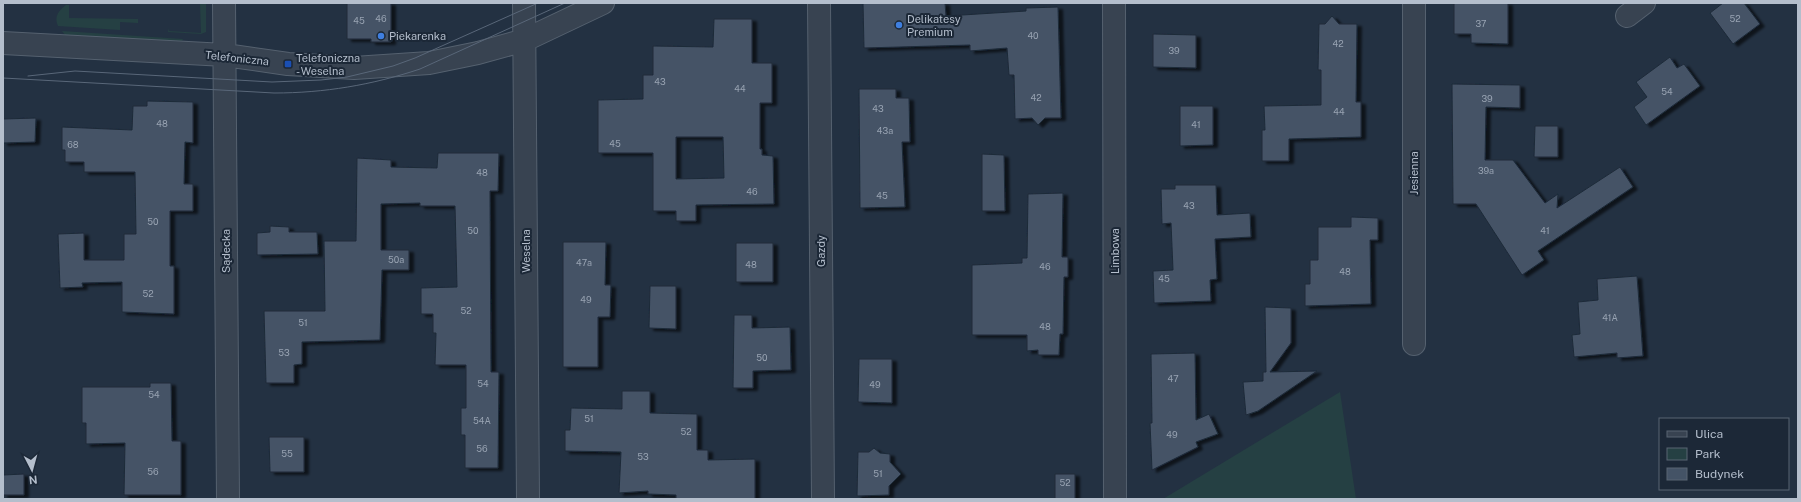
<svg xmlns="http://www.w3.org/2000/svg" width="1801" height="502" font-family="'Public Sans',sans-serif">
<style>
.green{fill:#254043}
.building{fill:#445366;stroke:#1e2a39;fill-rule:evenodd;filter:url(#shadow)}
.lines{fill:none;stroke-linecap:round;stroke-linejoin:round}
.minor-casing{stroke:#55616f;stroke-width:24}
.minor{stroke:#384351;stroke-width:22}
.tram{stroke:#596779;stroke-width:1}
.shop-dot{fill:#3f7fe0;stroke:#1c2837;stroke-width:1.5}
.transit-dot{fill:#1a4fb4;stroke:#1c2837;stroke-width:1.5}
.labels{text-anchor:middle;stroke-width:4;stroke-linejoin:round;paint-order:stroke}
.number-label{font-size:9px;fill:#98a3b2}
.poi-label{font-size:11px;fill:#b4becc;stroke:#1c2837;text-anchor:start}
.street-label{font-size:11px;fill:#b4becc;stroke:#1c2837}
</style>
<defs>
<filter id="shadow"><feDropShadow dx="4.5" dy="2.5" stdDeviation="1" flood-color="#0009"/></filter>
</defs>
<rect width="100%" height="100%" fill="#233142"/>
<path class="green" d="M 200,3 L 206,3 L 206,32 L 201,34 L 168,32 L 169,28 L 169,31 L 201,33 Z
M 66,5 L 69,5 L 69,18 L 138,19 L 138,23 L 120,22 L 120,30 L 58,26 C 54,17 58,11 66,5 Z
M 62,31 L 183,39 L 182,41 L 65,35 Z
M 1340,392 L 1356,499 L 1163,499 Z"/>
<path class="building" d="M 347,3 L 391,3 L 391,42 L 371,42 L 371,39 L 347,39 Z
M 863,3 L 945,3 L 946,16 L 1026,11 L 1026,8 L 1058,7 L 1061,118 L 1045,118 L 1038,125 L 1032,118 L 1015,119 L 1014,75 L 1009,75 L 1007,48 L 970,51 L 970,45 L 864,48 Z
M 1454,3 L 1508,3 L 1508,44 L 1471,43 L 1471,34 L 1454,34 Z
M 1723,3 L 1744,3 L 1760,24 L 1733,44 L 1710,13 Z
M 1332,16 L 1339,24 L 1357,24 L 1356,102 L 1361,102 L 1361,137 L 1289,139 L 1289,161 L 1262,161 L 1262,130 L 1265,130 L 1264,106 L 1321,105 L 1321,70 L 1318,70 L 1319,24 L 1325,24 Z
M 714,19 L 752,19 L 752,63 L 772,63 L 772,103 L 760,103 L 760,149 L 762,149 L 762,155 L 773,156 L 774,204 L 696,205 L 696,221 L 676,221 L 676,211 L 653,211 L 653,153 L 598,153 L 598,100 L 643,99 L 643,75 L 653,75 L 653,46 L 713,47 ZM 676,137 L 723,137 L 724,178 L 676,179 Z
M 1153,34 L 1196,35 L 1196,68 L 1153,67 Z
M 1670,57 L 1677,68 L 1684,64 L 1700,86 L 1646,125 L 1634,107 L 1647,97 L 1636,82 Z
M 1452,84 L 1520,85 L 1520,108 L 1486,107 L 1485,160 L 1513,160 L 1545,203 L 1558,194 L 1557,208 L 1620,167 L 1633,187 L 1538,251 L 1544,260 L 1522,275 L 1476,204 L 1453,204 Z
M 859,89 L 896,89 L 896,98 L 909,98 L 910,142 L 902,142 L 905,207 L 860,208 Z
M 147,101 L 193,102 L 193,143 L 185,142 L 184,184 L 193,184 L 193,211 L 170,211 L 170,266 L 174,266 L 174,314 L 122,312 L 122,282 L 82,283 L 83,287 L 60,288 L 58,234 L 84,233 L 84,260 L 124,260 L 124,234 L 136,234 L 135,172 L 84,172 L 84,162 L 65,162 L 65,150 L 62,150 L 62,127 L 132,130 L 133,106 L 147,106 Z
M 1180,106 L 1213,106 L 1213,145 L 1180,146 Z
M 36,118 L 35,142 L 3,143 L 3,119 Z
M 1535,126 L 1558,126 L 1558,157 L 1534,157 Z
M 438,153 L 499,153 L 498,191 L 490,191 L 491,372 L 499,372 L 498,468 L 465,468 L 465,435 L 461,435 L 461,408 L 466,408 L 466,365 L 435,365 L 436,333 L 433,333 L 433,314 L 421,314 L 421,288 L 457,287 L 455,206 L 420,206 L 420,203 L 381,204 L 381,250 L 409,250 L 409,270 L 382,270 L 380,340 L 302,342 L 302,364 L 294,365 L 294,383 L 266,383 L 264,311 L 325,311 L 324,241 L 356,241 L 357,158 L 391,160 L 391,167 L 437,168 Z
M 982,154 L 1004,155 L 1005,211 L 982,211 Z
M 1175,185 L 1216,185 L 1217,215 L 1250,213 L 1251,237 L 1215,239 L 1217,279 L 1210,280 L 1211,301 L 1154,303 L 1153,271 L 1173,270 L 1171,223 L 1162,224 L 1161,189 L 1175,189 Z
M 1063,193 L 1062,257 L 1068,257 L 1068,277 L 1064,277 L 1063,334 L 1060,334 L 1059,355 L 1038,355 L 1038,350 L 1027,351 L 1027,335 L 972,335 L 972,265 L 1022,263 L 1022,258 L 1027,258 L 1028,194 Z
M 1351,217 L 1378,218 L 1378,240 L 1370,240 L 1371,304 L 1305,306 L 1305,284 L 1310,284 L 1310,260 L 1318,260 L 1318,227 L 1351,227 Z
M 270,226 L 289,227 L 289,232 L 317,232 L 318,254 L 257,255 L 257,233 L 270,232 Z
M 563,242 L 606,242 L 605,285 L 611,285 L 610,317 L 598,317 L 598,367 L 563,367 Z
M 736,243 L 773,243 L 773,282 L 736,282 Z
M 1637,276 L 1643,356 L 1617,358 L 1617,353 L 1574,357 L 1572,335 L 1580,334 L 1578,302 L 1598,300 L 1597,279 Z
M 650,286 L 676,286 L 676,329 L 649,328 Z
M 1265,307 L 1291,308 L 1291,343 L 1270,372 L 1317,371 L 1258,411 L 1246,415 L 1243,382 L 1263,381 L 1263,372 L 1266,372 Z
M 734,315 L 752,315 L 752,328 L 790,327 L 791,370 L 753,371 L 753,388 L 733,388 Z
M 1195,353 L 1196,420 L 1209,414 L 1218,434 L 1196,442 L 1198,447 L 1152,470 L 1150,423 L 1152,423 L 1151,354 Z
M 859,359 L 892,359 L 892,403 L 858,402 Z
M 150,383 L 171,383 L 172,441 L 181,441 L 181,495 L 124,495 L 125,443 L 86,444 L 86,423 L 82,423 L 82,387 L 150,387 Z
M 622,391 L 650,391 L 650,413 L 697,414 L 697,450 L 708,450 L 708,460 L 755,459 L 755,499 L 676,499 L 676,495 L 648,494 L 648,491 L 619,493 L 621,452 L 565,451 L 565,430 L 570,430 L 571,408 L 622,409 Z
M 269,437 L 304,437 L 304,472 L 270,472 Z
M 874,448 L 880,453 L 890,454 L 890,462 L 901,474 L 889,486 L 889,495 L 857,496 L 858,452 L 869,452 Z
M 24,474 L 24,495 L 3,495 L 3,475 Z
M 1055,474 L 1075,474 L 1075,499 L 1055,499 Z"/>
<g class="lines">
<g class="minor-casing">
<path id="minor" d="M 224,3 L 228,499
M 524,3 L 528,499
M 819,3 L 823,499
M 1114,3 L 1115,499
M 1414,3 L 1414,344
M 1627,16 L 1644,3
M 3,43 L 225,55 L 288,64 L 354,68 L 429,63 L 478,53 L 525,40 L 603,3"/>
</g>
<use href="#minor" class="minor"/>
<path class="tram" d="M 28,76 L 75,71 L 272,82 L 321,80 L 347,77 L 393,66 L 415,58 L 538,3
M 3,78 L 274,93 C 324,93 372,85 420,69 L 565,3"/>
</g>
<g class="shop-dot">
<circle cx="899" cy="25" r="4"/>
<circle cx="381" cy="36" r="4"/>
</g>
<rect class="transit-dot" x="284" y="60" width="8" height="8" rx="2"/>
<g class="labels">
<g class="number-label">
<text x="381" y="22">46</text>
<text x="1735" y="22">52</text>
<text x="359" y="24">45</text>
<text x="1481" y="27">37</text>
<text x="1033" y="39">40</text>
<text x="1338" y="47">42</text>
<text x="1174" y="54">39</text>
<text x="660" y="85">43</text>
<text x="740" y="92">44</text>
<text x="1667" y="95">54</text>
<text x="1036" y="101">42</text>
<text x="1487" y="102">39</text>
<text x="878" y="112">43</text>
<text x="1339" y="115">44</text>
<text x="162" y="127">48</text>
<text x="1196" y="128">41</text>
<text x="885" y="134">43a</text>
<text x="615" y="147">45</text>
<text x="73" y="148">68</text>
<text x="1486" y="174">39a</text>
<text x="482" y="176">48</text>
<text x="752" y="195">46</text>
<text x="882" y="199">45</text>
<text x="1189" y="209">43</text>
<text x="153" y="225">50</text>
<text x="473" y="234">50</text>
<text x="1545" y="234">41</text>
<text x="396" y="263">50a</text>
<text x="584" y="266">47a</text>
<text x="751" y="268">48</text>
<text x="1045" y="270">46</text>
<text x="1345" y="275">48</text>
<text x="1164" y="282">45</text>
<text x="148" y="297">52</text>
<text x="586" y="303">49</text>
<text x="466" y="314">52</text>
<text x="1610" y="321">41A</text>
<text x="303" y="326">51</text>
<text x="1045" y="330">48</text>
<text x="284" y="356">53</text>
<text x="762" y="361">50</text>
<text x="1173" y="382">47</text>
<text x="483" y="387">54</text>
<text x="875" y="388">49</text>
<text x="154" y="398">54</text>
<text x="589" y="422">51</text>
<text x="482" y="424">54A</text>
<text x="686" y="435">52</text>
<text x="1172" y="438">49</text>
<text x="482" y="452">56</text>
<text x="287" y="457">55</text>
<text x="643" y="460">53</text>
<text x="153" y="475">56</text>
<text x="878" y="477">51</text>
<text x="1065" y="486">52</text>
</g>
<g class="poi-label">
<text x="907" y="23">Delikatesy<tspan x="907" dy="13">Premium</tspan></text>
<text x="389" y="40">Piekarenka</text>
<text x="296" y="62">Telefoniczna<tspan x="296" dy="13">- Weselna</tspan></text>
</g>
<g class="street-label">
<text transform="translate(237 58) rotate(6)" y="4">Telefoniczna</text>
<text transform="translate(1414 173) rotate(-90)" y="4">Jesienna</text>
<text transform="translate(226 251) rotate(-90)" y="4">Sądecka</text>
<text transform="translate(526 251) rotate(-90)" y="4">Weselna</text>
<text transform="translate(821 251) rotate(-90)" y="4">Gazdy</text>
<text transform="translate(1115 251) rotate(-90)" y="4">Limbowa</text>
</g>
</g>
<rect width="1801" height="502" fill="none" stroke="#b4becc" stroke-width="8"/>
<rect x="1659" y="418" width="130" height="72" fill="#1c2837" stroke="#596473"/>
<rect x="1667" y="431" width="20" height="6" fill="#384351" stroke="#596473"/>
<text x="1695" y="438" font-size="12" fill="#b4becc">Ulica</text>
<rect x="1667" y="448" width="20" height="12" fill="#254043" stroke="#596473"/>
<text x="1695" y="458" font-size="12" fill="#b4becc">Park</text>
<rect x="1667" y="468" width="20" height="12" fill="#445366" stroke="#596473"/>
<text x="1695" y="478" font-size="12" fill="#b4becc">Budynek</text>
<g transform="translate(32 470) rotate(174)" stroke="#1c2837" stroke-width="3" paint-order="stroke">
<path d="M0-3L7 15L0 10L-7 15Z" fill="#b4becc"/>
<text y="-6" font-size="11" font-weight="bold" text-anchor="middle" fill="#b4becc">N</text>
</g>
</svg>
